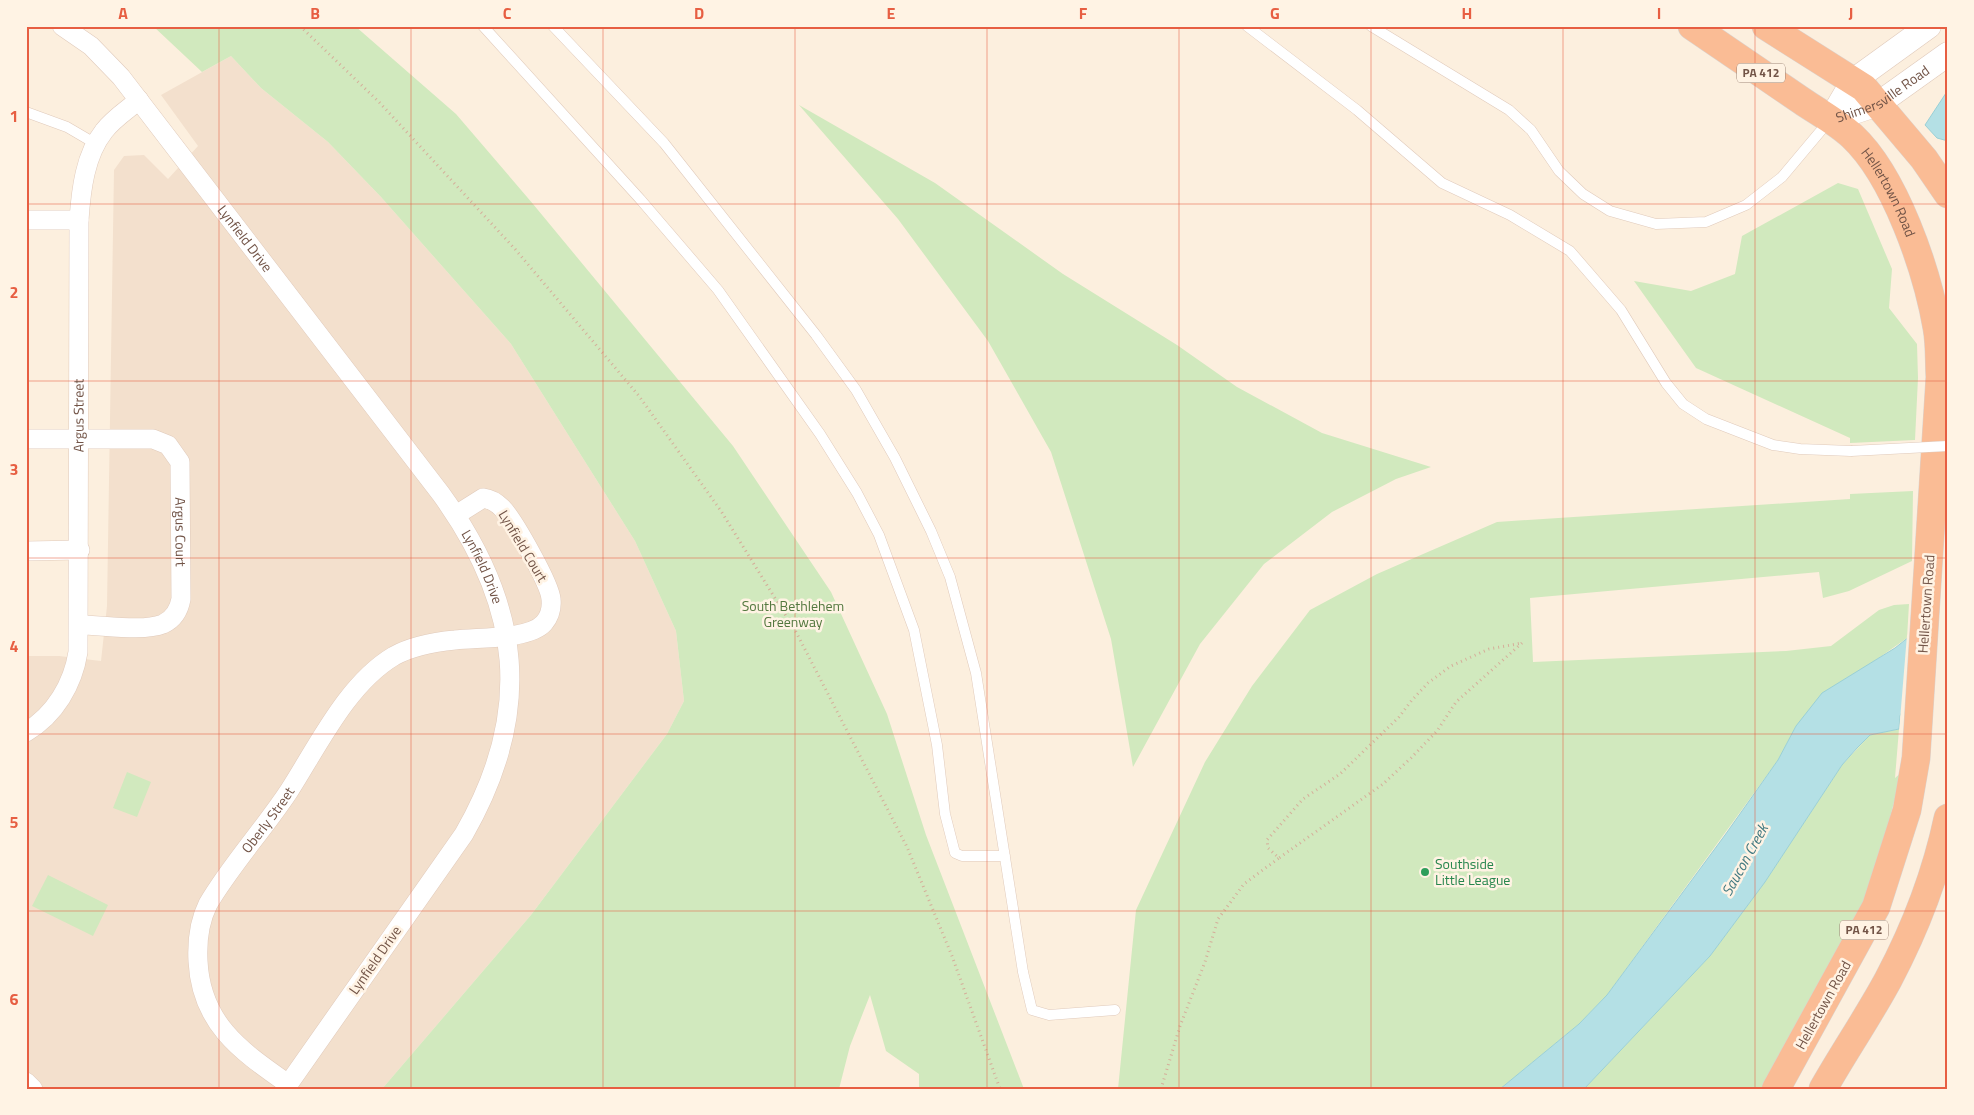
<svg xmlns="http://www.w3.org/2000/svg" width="1974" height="1115" font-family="'Titillium Web',sans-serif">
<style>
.residential{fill:#f3e0cd}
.green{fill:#d1e9be}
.water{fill:#b4e0e5;stroke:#9ad0d6}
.pier{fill:#fcefde}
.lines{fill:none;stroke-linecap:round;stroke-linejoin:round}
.service-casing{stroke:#e0cabb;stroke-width:11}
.minor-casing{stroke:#e0cabb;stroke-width:20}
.tertiary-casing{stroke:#e0cabb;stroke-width:25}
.trunk-casing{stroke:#dad3cf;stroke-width:29}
.path{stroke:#d5ae9a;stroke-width:3;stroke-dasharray:1 4;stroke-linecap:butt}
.service{stroke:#fff;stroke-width:10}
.minor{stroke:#fff;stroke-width:19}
.tertiary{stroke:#fff;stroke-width:24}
.trunk{stroke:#fabc95;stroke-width:28}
.service-bridge-casing{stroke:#e0cabb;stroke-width:11;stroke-linecap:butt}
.service-bridge{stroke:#fff;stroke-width:10}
.grid{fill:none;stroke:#e75e42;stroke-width:1;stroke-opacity:0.55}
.leisure-dot{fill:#2e9e5b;stroke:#fff3e4;stroke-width:2}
.labels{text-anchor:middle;stroke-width:5;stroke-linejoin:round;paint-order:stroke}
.shield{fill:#fff3e4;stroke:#9c8476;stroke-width:1}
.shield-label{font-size:12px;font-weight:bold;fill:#725447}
.street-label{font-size:14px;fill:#725447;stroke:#fff3e4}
.park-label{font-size:14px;fill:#53783f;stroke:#fff3e4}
.leisure-label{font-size:14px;fill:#27864d;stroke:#fff3e4;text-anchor:start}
.water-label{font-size:15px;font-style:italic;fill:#3e777f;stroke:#fff3e4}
.neatline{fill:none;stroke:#e75e42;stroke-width:2}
.grid-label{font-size:16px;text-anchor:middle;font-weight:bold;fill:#e75e42}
</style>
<rect width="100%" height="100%" fill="#fcefde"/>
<path class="residential" d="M 231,56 L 261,88 L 328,142 L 381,197 L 511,344 L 635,541 L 676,631 L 684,701 L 667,734 L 531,915 L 382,1089 L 26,1089 L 26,656 L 59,656 L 101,661 L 107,606 L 114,170 L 124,156 L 144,155 L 168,179 L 198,146 L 161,95 Z"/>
<path class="green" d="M 153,26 L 355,26 L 456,114 L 533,204 L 733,446 L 831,592 L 887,714 L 926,835 L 1024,1089 L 919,1089 L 919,1074 L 886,1051 L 870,995 L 850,1046 L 839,1089 L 382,1089 L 531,915 L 667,734 L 684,701 L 676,631 L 635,541 L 511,344 L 381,197 L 328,142 L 261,88 L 231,56 L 202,72 Z
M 799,105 L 935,183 L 1063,274 L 1177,345 L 1237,387 L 1322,433 L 1431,467 L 1396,479 L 1332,512 L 1264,564 L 1200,644 L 1133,767 L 1111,639 L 1051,452 L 988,341 L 898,219 Z
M 1838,183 L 1858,189 L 1892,269 L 1889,308 L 1917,344 L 1918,378 L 1915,440 L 1850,443 L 1850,438 L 1696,368 L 1634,281 L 1691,291 L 1735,274 L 1742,236 Z
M 1913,491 L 1912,561 L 1849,591 L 1823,598 L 1819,572 L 1530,598 L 1533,662 L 1786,651 L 1831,646 L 1879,610 L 1894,605 L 1909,604 L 1907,638 L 1856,674 L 1796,726 L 1778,760 L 1607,995 L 1579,1024 L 1500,1089 L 1118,1089 L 1136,910 L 1205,762 L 1252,686 L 1310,610 L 1377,574 L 1497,522 L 1850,499 L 1850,494 Z
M 1899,729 L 1895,778 L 1902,772 L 1874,878 L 1860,910 L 1763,1089 L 1584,1089 L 1710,956 L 1765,882 L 1842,765 L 1870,735 Z
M 127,772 L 151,782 L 137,817 L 113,808 Z
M 48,875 L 108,905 L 93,936 L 32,906 Z"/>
<path class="water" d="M 1948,90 L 1948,141 L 1937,138 L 1925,125 Z
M 1948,606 L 1900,716 L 1899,729 L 1870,735 L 1857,748 L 1842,765 L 1765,882 L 1710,956 L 1584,1089 L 1500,1089 L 1579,1024 L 1607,995 L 1725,835 L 1778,760 L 1796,726 L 1822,693 L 1895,648 Z"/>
<path class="pier" d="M 1948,603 L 1948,687 L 1902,717 L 1901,730 L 1899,732 L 1907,635 Z"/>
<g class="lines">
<g class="service-casing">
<path id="service" d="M 483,26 L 640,199 L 718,290 L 820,434 L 857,493 L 879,535 L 914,630 L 937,745 L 945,814 L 955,853 L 962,856 L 1005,856
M 553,26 L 664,143 L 816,335 L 856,390 L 895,458 L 931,531 L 950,577 L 976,673 L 1023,972 L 1032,1010 L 1049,1015 L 1115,1010
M 1247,26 L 1357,110 L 1442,183 L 1510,215 L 1570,251 L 1621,310 L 1666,383 L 1683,404 L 1706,419 L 1773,445 L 1800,449 L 1851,451
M 1371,26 L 1509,110 L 1531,130 L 1559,171 L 1583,194 L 1610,211 L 1656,224 L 1706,222 L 1746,205 L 1782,177 L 1829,121
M 26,112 L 67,127 L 96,144"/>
</g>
<g class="minor-casing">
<g id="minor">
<path id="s1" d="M 62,26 L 91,46 L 121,77 L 441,494 C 522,606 534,712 464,834 L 285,1089"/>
<path d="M 26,220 L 79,220"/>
<path id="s2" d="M 26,439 L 153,439 L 168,445 L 180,462 L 181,599 C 179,610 174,619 163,624 C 143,632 102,625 80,625"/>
<path d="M 26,551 L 80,550"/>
<path id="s3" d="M 26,732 C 55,715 73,684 78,652 L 79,220 C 81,190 85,155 104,131 C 113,119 127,110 139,100"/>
<path d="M 26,1082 L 33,1089"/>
<path id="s4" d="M 288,1084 C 241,1051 201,1024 198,961 C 197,942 199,922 208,904 C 230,866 264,829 289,791 C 318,746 347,684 394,656 C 412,646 434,642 455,640 C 477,637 529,640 544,623 C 550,616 552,608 551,599 C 550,584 513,519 502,508 C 496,502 491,499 483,498 L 456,515"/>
</g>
</g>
<g class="tertiary-casing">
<g id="tertiary">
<path d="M 1830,120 L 1853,81 L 1929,26"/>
<path id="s5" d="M 1830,120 L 1878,104 L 1948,54"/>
</g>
</g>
<g class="trunk-casing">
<g id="trunk">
<path id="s6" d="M 1692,26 C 1729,51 1765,76 1802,101 C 1818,112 1837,122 1852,136 C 1895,176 1927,270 1937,328 C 1940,344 1939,361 1940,377 L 1916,758 L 1907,810 L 1876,907 L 1776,1089"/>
<path d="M 1766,26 L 1864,88 L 1924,159 L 1948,194"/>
<path d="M 1823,1089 C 1844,1052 1868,1017 1888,980 C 1915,929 1936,875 1948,818"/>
</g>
</g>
<path class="path" d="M 300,26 L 379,102 L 515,249 L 639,396 L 721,511 L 796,632 L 907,847 L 952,956 L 1000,1089
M 1522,643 L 1456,702 L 1437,731 L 1411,758 L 1383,784 L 1279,858 L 1268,848 L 1267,840 L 1303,799 L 1340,774 L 1399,717 L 1412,700 L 1428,683 L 1451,666 L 1489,649 Z
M 1161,1089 L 1180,1026 L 1205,962 L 1218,919 L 1244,884 L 1279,858"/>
<use href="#service" class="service"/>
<use href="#minor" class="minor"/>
<use href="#tertiary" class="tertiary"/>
<use href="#trunk" class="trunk"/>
<g class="service-bridge-casing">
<path id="service-bridge" d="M 1851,451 L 1948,446"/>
</g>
<use href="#service-bridge" class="service-bridge"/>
</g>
<path class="grid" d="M 219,26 L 219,1089M 411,26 L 411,1089M 603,26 L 603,1089M 795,26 L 795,1089M 987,26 L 987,1089M 1179,26 L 1179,1089M 1371,26 L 1371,1089M 1563,26 L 1563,1089M 1755,26 L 1755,1089M 26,204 L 1948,204M 26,381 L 1948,381M 26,558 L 1948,558M 26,734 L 1948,734M 26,911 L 1948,911"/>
<circle class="leisure-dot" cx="1425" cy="872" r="5"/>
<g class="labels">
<g class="shield">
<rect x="1737" y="63.5" width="48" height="19" rx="4"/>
<rect x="1840" y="920.5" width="48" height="19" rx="4"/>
</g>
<g class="shield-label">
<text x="1761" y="77">PA 412</text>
<text x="1864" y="934">PA 412</text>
</g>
<g class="street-label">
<text dy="5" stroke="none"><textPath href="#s5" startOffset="59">Shimersville Road</textPath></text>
<text dy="5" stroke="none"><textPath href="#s6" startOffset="262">Hellertown Road</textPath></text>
<text dy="5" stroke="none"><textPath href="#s1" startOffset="282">Lynfield Drive</textPath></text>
<text dy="5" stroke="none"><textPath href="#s3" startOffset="335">Argus Street</textPath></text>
<text dy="5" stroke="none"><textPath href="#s2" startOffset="234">Argus Court</textPath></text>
<text transform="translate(523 546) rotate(59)" y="5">Lynfield Court</text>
<text dy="5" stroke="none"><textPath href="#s1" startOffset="688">Lynfield Drive</textPath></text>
<text transform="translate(1926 604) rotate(-86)" y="5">Hellertown Road</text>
<text dy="5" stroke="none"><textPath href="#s4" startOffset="321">Oberly Street</textPath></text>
<text transform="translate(375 960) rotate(-55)" y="5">Lynfield Drive</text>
<text transform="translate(1823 1005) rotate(-61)" y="5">Hellertown Road</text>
</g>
<g class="park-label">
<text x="793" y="611">South Bethlehem<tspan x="793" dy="16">Greenway</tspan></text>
</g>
<g class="leisure-label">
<text x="1435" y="869">Southside<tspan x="1435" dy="16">Little League</tspan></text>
</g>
<g class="water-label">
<text transform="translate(1745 860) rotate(-61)" y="5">Saucon Creek</text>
</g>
</g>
<rect width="1974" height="1115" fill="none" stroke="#fff3e4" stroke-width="55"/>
<rect x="28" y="28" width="1918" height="1060" class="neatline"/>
<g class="grid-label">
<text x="123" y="19">A</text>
<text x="315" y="19">B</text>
<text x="507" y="19">C</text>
<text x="699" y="19">D</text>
<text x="891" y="19">E</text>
<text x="1083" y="19">F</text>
<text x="1275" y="19">G</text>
<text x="1467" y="19">H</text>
<text x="1659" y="19">I</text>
<text x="1851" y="19">J</text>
<text x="14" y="122">1</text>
<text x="14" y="298">2</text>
<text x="14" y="475">3</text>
<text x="14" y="652">4</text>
<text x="14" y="828">5</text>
<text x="14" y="1005">6</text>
</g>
</svg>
